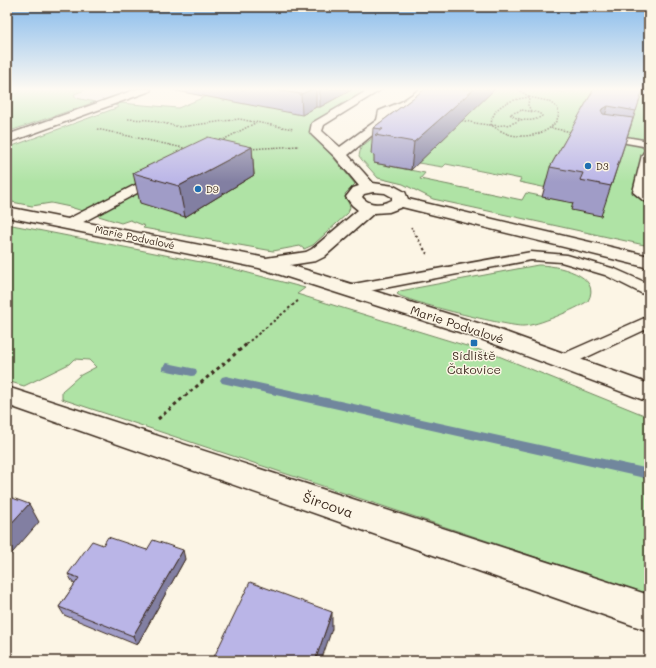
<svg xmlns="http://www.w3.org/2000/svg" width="656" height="668" font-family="Mali,sans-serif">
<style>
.built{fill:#e8e2e6}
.green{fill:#afe3a5;stroke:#758662;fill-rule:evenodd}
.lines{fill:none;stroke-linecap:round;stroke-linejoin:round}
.stream{fill:#71879d;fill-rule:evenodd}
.lane-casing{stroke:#3b2a1e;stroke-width:3}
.street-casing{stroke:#3b2a1e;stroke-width:3}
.secondary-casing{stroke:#3b2a1e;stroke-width:3}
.path-far2{stroke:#3b2a1e;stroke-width:1.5;stroke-dasharray:1.5 1.5;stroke-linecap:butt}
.path-far1{stroke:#3b2a1e;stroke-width:2;stroke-dasharray:2.5 2.5;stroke-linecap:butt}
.path{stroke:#3b2a1e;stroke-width:3;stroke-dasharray:3.5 3.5;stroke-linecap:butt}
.lane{fill:#fcf5e5;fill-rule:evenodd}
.street{fill:#fcf5e5;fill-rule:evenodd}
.secondary{fill:#fcf5e5;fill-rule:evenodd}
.wall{fill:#a09cc7;stroke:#3b2a1e}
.shaded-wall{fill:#827fa2;stroke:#3b2a1e}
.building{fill:#bab5e7;stroke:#3b2a1e}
.poi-dot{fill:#1f6fb2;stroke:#fcf5e5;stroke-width:1.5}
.labels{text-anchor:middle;stroke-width:3;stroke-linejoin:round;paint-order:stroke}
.far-poi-label{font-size:10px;fill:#3b2a1e;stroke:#fcf5e5;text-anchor:start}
.far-street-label{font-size:10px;fill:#3b2a1e;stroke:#fcf5e5}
.street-label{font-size:12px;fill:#3b2a1e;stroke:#fcf5e5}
.poi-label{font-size:12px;fill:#3b2a1e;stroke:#fcf5e5}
.near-street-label{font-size:14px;fill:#3b2a1e;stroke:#fcf5e5}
</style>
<rect width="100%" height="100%" fill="#fcf5e5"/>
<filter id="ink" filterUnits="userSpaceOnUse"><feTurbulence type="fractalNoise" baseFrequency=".025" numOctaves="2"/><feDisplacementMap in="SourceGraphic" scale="8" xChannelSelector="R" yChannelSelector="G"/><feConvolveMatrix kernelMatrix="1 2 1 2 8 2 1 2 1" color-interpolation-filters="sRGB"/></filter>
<g filter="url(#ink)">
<path class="built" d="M 88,89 L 134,89 L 95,102 L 76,98 L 74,94 Z"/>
<path class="green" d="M 7,89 L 88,89 L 74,94 L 76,98 L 95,102 L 7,132 Z
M 224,89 L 302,114 L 316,107 L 320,107 L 353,89 L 374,89 L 311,127 L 311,130 L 355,184 L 345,194 L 350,207 L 348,213 L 313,245 L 304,249 L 300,246 L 273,251 L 143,228 L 145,226 L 130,220 L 121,223 L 70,207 L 51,203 L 32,206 L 7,201 L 7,148 L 119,107 L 115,105 L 120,103 L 178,108 Z
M 436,89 L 538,89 L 563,92 L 574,91 L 575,89 L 648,89 L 647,92 L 649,95 L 639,92 L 649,101 L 649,139 L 638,139 L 637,145 L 643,148 L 645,152 L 649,203 L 649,246 L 433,199 L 403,184 L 378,178 L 362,160 L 359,156 L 361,147 ZM 638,103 L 629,132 L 581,125 ZM 458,125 L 418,163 L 443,167 L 446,164 L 521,179 L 519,182 L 547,188 L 601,216 L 574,203 L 526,193 L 522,200 L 420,179 L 425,173 L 374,163 L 381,156 Z
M 7,224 L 226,267 L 305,288 L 297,294 L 496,355 L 649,417 L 649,595 L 62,399 L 62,391 L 79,376 L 96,367 L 89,360 L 74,359 L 69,364 L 24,386 L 7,381 Z
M 538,265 C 556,265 603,275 588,301 C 576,309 537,326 523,326 C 510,327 404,301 397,294 L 400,291 Z"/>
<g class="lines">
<path class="stream" d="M 167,363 L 196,369 L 197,372 L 196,375 L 192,376 L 163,370 L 162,367 Z
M 226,376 L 649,469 L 649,479 L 222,383 L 220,380 L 222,377 Z"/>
<g class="lane-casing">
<path id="lane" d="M 602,133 L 649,141 L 649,147 L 598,138 L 597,136 Z
M 135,185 L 141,189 L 139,192 L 74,227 L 64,227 L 62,224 L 64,221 Z
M 531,252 L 567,255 L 615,269 L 649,284 L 649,297 L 605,275 L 561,262 L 531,260 L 348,295 L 342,293 L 340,290 L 342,287 L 348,285 Z
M 649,316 L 649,328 L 570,365 L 563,367 L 556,365 L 553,361 L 556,357 Z"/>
</g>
<g class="street-casing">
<path id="street" d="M 370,89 L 382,89 L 324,125 L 322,131 L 340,147 L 377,120 L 379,111 L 401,102 L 420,89 L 431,89 L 409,106 L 389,115 L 387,123 L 348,155 L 373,183 L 394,186 L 405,192 L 408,199 L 649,256 L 649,268 L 402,207 L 389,212 L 374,213 L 324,257 L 316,261 L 290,265 L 497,329 L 649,384 L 649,402 L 481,339 L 259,268 L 7,217 L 7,207 L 266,258 L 306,252 L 312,249 L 358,210 L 352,205 L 346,197 L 353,188 L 359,186 L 335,157 L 312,135 L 310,132 L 312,123 ZM 373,192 L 385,193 L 392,197 L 392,200 C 383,205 369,206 362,197 L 364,194 Z
M 649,151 L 649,203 L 644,201 L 633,192 L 642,155 L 644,152 Z
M 7,387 L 649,595 L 649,631 L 7,405 Z"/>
</g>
<g class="secondary-casing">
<path id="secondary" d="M 137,89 L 151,89 L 150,91 L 7,143 L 7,135 Z"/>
</g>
<path class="path-far2" d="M 518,89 L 529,97 L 528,105 L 531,111
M 529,97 L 548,101 L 558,108 C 558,111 559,115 558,117 C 552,135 523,139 508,134 C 502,132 496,128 491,125 C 493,104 511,100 529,97 Z
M 522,110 L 539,113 L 542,116 C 532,123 519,121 510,114 Z
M 128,119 L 149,120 L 180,127 L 239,119 L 293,129
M 459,120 C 478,123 504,131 521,119
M 551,128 L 572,132
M 97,129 L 188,149
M 221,141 L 257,122
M 248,149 L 299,146
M 411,227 L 416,236"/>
<path class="path-far1" d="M 416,235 L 427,254
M 246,344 L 299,300"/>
<path class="path" d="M 158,419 L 248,343"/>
<use href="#lane" class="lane"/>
<use href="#street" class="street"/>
<use href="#secondary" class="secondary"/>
</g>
<path class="wall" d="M 167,89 L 353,89 L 320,107 L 316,107 L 302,115 Z
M 425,89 L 411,170 L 374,163 L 374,155 L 371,154 L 373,128 Z
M 594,89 L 643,89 L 601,216 L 571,210 L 573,203 L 542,197 L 550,167 Z
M 252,147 L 254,175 L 185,217 L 140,203 L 133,173 Z
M 103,545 L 147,550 L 185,559 L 137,645 L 64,615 L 59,607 L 75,584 L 73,583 L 68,574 Z"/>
<path class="shaded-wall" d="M 313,89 L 316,89 L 316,107 L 302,115 L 301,94 Z
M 320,89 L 353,89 L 320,107 Z
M 474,89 L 495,89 L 411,170 L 414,142 Z
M 608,106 L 600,132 L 601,110 Z
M 252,147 L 254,175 L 185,217 L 179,186 Z
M 29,504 L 39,522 L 7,559 L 7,528 Z
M 183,550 L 185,559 L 137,645 L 133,636 Z
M 332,612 L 332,629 L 321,661 L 315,661 Z"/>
<path class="building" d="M 268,89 L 313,89 L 301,94 Z
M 425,89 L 474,89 L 414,142 L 375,135 L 383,129 L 373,128 Z
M 594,89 L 643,89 L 636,111 L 608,106 L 601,110 L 603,114 L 633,118 L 611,186 L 580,180 L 583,173 L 550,167 Z
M 208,137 L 252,147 L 179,186 L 133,173 Z
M 7,496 L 29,504 L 7,528 Z
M 108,537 L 147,550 L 153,540 L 183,550 L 133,636 L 59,607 L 79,578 L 68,574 L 92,541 L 103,545 Z
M 250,582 L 332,612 L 315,661 L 212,661 Z"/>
</g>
<linearGradient id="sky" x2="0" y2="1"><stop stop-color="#87bbec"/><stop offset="0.49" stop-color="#fefaf3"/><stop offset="1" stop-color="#fefaf3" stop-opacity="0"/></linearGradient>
<rect width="656" height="182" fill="url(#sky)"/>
<g class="poi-dot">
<circle cx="588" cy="166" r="4"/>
<circle cx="198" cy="189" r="4"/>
<rect x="470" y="339" width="8" height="8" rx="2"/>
</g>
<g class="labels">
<g class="far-poi-label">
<text x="596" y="170">D3</text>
<text x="206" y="193">D9</text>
</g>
<g class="far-street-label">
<text transform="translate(135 237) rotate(12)" y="4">Marie Podvalové</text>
</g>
<g class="street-label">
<text transform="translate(457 325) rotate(18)" y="4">Marie Podvalové</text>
</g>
<g class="poi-label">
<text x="474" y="360">Sídliště<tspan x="474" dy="14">Čakovice</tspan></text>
</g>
<g class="near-street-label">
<text transform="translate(328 505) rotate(19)" y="5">Šircova</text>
</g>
</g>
<rect width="656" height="668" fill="none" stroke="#fcf5e5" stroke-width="24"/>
<rect x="12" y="12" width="632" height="644" fill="none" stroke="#3b2a1e" stroke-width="1.5" filter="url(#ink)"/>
</svg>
